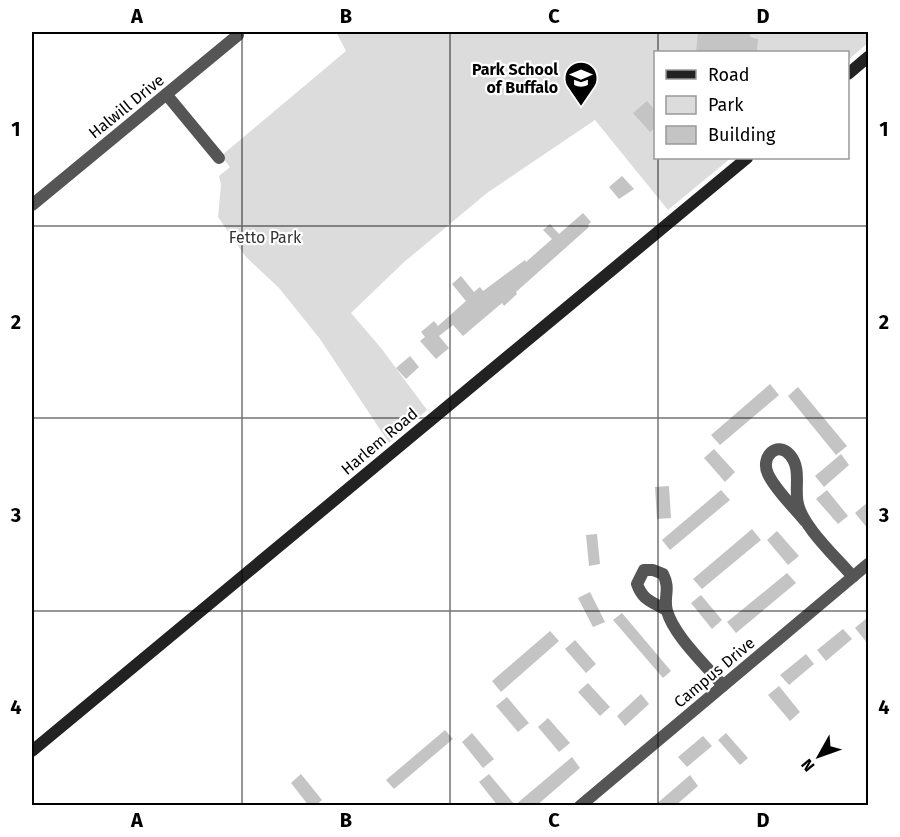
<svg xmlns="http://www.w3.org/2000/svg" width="900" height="837" font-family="'Fira Sans',sans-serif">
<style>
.green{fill:#dcdcdc}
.building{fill:#c4c4c4}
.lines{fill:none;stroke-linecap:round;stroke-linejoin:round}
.street{stroke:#555;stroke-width:12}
.secondary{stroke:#222;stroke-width:12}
.grid{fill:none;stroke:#000;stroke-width:1.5;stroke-opacity:0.55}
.labels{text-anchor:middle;stroke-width:4.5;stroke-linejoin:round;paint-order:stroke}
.poi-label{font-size:16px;font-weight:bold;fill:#000;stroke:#fff;text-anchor:end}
.street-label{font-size:16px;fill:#000;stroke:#fff}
.park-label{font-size:16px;fill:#333;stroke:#fff}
.neatline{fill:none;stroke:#000;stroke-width:2}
.grid-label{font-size:20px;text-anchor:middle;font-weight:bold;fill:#000}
</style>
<rect width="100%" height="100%" fill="#fff"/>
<path class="green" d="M 336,32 L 868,32 L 868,43 L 848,60 L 848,52 L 656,52 L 656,158 L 731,158 L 668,210 L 595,120 L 487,193 L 403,263 L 351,313 L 381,348 L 427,410 L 389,443 L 320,339 L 279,288 L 246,257 L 218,217 L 221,185 L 219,176 L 230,167 L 221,156 L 346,51 Z"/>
<path class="building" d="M 698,32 L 751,32 L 750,37 L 758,39 L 757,52 L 696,52 Z
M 647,101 L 656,111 L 656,127 L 650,132 L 633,113 Z
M 622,176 L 634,189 L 619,199 L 609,187 Z
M 583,213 L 591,222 L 588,225 L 589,227 L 516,292 L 517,294 L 504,306 L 502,303 L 463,336 L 453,325 L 439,336 L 449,348 L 436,359 L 420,341 L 425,337 L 421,332 L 434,321 L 438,326 L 466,301 L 452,284 L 461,276 L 474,292 L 480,287 L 483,291 L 525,260 L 526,262 L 552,239 L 543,230 L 550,224 L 559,234 Z
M 410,356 L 419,367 L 406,379 L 396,368 Z
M 770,384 L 779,395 L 720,445 L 711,435 Z
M 798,387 L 847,446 L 836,455 L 788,396 Z
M 714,449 L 735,472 L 725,482 L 704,458 Z
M 841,454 L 849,465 L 824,487 L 815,476 Z
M 669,486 L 671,518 L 657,519 L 655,487 Z
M 721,490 L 730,500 L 670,550 L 662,540 Z
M 827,490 L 848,516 L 838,524 L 816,499 Z
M 868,502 L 868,529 L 855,513 Z
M 752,529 L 761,540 L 702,589 L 693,579 Z
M 777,531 L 799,556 L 788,565 L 767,540 Z
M 597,534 L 600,564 L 589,566 L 586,535 Z
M 787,573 L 796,583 L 736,633 L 727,622 Z
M 590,592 L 605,622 L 593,627 L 578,598 Z
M 701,595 L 722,620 L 712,629 L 691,603 Z
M 622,613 L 671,671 L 663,678 L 613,620 Z
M 868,617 L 868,644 L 855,628 Z
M 843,629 L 852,639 L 826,661 L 817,650 Z
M 550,631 L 559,641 L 501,692 L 492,681 Z
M 575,640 L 596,664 L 586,673 L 565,649 Z
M 806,654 L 814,664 L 789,685 L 780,675 Z
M 588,683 L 610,707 L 600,716 L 578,692 Z
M 779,686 L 800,712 L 790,721 L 768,695 Z
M 641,694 L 649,704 L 625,726 L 617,716 Z
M 507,697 L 529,723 L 518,732 L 496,706 Z
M 548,718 L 570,743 L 559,752 L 538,727 Z
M 445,730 L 453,739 L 394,789 L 386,780 Z
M 472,733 L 494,759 L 483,768 L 462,742 Z
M 726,733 L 748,758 L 740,765 L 718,740 Z
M 703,736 L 712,746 L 687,767 L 678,757 Z
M 572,757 L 580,768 L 536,806 L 498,806 L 479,782 L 489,774 L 515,805 Z
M 301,774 L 322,800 L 315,806 L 309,806 L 291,783 Z
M 690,775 L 698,786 L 675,806 L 654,806 Z"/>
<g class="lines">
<path class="street" d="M 166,94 L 219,158
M 32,205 L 238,35 L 236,32
M 805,521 C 793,506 776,491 768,474 C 760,457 777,440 790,455 C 802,469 794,488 798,504 C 803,527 837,558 853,577
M 666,610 C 652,601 643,601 637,584 L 644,570 L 653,570 L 663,574 C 671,589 663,597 667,611 C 674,636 706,665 723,686
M 580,806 L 868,564"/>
<path class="secondary" d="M 848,74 L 868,57
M 32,751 L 747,158"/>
</g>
<path class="grid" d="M 242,32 L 242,806M 450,32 L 450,806M 658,32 L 658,52M 658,158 L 658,806M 32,226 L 868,226M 32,418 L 868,418M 32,611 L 868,611"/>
<defs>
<g id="school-pin" transform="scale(1.725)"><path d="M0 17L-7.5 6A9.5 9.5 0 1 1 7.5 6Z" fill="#000" stroke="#fff"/><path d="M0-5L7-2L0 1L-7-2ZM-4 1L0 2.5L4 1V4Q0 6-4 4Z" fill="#fff"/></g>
</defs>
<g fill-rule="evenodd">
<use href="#school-pin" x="581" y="78"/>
</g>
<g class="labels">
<g class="poi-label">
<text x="558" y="75">Park School<tspan x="558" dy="18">of Buffalo</tspan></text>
</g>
<g class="street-label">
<text transform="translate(126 106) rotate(-39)" y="6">Halwill Drive</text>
<text transform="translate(379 441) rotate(-40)" y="6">Harlem Road</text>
<text transform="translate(714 672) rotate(-40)" y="6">Campus Drive</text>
</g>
<g class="park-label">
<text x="265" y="243">Fetto Park</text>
</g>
</g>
<rect width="900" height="837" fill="none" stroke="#ffffff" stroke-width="66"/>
<rect x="654" y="51" width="195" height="108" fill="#ffffff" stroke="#999999" stroke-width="1.5"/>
<rect x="666" y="70" width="30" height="9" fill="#222222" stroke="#999999" stroke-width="1.5"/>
<text x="708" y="81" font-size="18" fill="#000000">Road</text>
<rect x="666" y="96" width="30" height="18" fill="#dcdcdc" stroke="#999999" stroke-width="1.5"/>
<text x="708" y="111" font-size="18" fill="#000000">Park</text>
<rect x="666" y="126" width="30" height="18" fill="#c4c4c4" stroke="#999999" stroke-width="1.5"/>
<text x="708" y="141" font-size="18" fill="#000000">Building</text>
<g transform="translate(819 756) rotate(230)" stroke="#ffffff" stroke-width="4.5" paint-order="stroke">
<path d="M0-4.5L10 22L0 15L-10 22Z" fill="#000000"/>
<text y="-9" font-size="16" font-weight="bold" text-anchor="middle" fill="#000000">N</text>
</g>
<rect x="33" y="33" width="834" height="771" class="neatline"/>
<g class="grid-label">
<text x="137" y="23">A</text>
<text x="346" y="23">B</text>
<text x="554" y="23">C</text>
<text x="763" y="23">D</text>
<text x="16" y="136">1</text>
<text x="884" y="136">1</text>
<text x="16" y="329">2</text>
<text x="884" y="329">2</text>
<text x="16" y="522">3</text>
<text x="884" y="522">3</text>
<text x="16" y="714">4</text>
<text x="884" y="714">4</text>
<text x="137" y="827">A</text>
<text x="346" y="827">B</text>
<text x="554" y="827">C</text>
<text x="763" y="827">D</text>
</g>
</svg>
